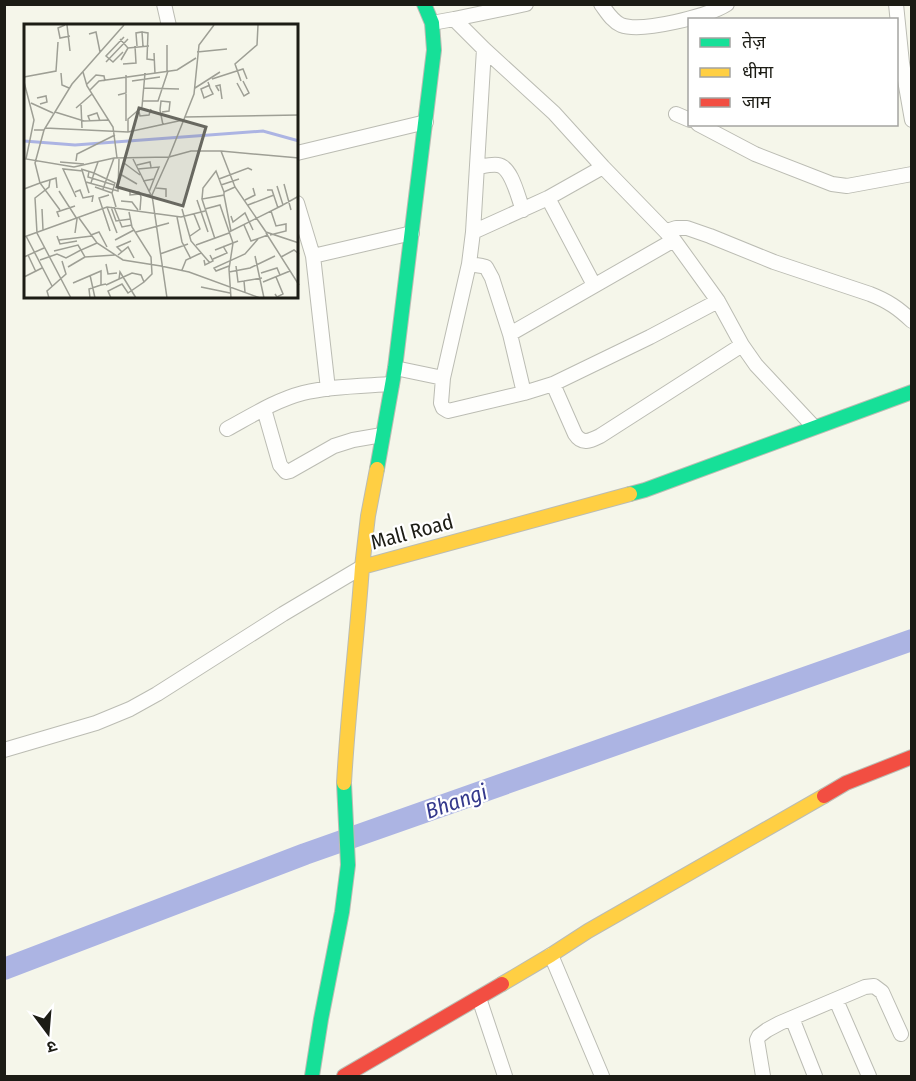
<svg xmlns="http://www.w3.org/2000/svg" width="916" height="1081" font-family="'Fira Sans Condensed','Noto Sans Devanagari',sans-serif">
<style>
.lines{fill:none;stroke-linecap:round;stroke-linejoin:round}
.river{stroke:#acb4e3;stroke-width:22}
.street-casing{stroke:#bbbcb3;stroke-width:16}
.fast-casing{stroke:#bbbcb3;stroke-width:16}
.slow-casing{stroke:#bbbcb3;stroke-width:16}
.jam-casing{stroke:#bbbcb3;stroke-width:16}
.street{stroke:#fefefc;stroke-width:14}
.fast{stroke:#16e098;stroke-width:14}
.slow{stroke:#ffcf43;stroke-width:14}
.jam{stroke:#f24e42;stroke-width:14}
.labels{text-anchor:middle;stroke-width:4.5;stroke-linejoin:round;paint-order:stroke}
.street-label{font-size:21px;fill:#1c1c15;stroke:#fff}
.water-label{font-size:22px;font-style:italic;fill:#34398c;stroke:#fff}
.inset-river{fill:none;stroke:#acb4e3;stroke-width:3}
.inset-road{fill:none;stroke:#9e9f95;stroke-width:1.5}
.view{fill:#686860;fill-opacity:0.15;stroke:#686860;stroke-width:3}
.inset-edge{fill:none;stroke:#1c1c15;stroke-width:3}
</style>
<rect width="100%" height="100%" fill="#f5f6ea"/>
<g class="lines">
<path class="river" d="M 4,969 L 305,854 L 912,640"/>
<g class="street-casing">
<path id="street" d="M 164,4 L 169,26
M 601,4 C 607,12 612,21 621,25 C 642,33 708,16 727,4
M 896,4 L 902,63 L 912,120
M 454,19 L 526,4
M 432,23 L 454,19 L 484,49 L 554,113 L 603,167 L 674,240 L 718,301 L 742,345 L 756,365 L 814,427
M 484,49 L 473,232 L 548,198 L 603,167
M 676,114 L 690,120
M 698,124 L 755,154 L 832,184 L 847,186 L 912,174
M 297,153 L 426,122
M 478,167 C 484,166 492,164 498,165 C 512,167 518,198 523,210
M 548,198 L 594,285
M 297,203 L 313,256 L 328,389
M 667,231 L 676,228 L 687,228 L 710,236 L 774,262 L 870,294 C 888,301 898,308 912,321
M 473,232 L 469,264 L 443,378 L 441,403 L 443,408 L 448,411 L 524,393 L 553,384 L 650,337 L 718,301
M 313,256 L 412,233
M 469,264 L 482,266 L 486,267 L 492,278 L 510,334 L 524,393
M 510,334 L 674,240
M 395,368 L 443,378
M 553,384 L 575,434 C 582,445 590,441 600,436 L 742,345
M 264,409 L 280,465 L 286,472 L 290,471 L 334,446 L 353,440 L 382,435
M 227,429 C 251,416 276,400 303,393 C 331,386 363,386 392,384
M 4,750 L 96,723 L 130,709 L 157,694 L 283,614 L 362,567
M 551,955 L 602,1076
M 479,998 L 505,1076
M 836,1000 L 869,1076
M 792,1018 L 815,1076
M 763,1076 L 757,1040 L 759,1036 L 767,1030 L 780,1023 L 865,987 L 874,986 L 882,992 L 901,1034"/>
</g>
<g class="fast-casing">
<path id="fast" d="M 377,469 L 395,368 L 434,50 L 432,23 L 424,4
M 630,494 L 645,490 L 912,392
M 312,1076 L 321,1019 L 342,912 L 348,865 L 344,783"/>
</g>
<g class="slow-casing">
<path id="slow" d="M 377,469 L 368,516 L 362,567 L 630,494
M 344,783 C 348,711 357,639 362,567
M 502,984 L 551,955 L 588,931 L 824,796"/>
</g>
<g class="jam-casing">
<path id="jam" d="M 824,796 L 846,783 L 912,757
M 344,1076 L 502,984"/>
</g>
<use href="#street" class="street"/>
<use href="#fast" class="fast"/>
<use href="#slow" class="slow"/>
<use href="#jam" class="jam"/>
</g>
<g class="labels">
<g class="street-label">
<text transform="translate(412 532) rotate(-15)" y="7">Mall Road</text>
</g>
<g class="water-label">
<text transform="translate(456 801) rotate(-19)" y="8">Bhangi</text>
</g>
</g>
<g transform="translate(24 24)">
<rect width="274" height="274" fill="#f5f6ea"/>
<path class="inset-river" d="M 0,117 L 51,121 L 239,107 L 275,117"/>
<path class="inset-road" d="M 41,1 L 34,4 L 36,14 L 46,12M 43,1 L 46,27M 118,8 L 124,9 L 123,35 L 130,36M 65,10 L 72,8 L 76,28M 96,15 L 104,24 L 97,36M 143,21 L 143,48M 113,22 L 112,9 L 118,8 L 119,22M 104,24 L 125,22M 99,28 L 89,38 L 82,32 L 100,13M 173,28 L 203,25M 130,29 L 131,50M 82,38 L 104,15M 99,40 L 112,39 L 111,22M 59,48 L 63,62 L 89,103 L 93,134M 37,49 L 38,61 L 45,64M 0,53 L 32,47 L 34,18M 188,55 L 219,45 L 223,55M 108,57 L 136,53M 217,57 L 211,40 L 233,21 L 234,1M 0,58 L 10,96 L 2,135 L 50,143 L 90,134 L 145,133 L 128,171 L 143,274M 184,58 L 186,64 L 189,70 L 180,74 L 177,65 L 186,61M 213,59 L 220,72 L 225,69 L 219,57M 63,60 L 72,51 L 80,52 L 81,57M 119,64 L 155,65M 171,64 L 196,48M 66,66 L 75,57 L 153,46 L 172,34M 195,67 L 192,62 L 196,61 L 198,75M 102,70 L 102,97M 94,71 L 102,69 L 102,51M 13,74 L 22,72 L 23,78 L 16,80M 118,77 L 134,77 L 144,47M 7,79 L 29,89M 57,81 L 58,104M 52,84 L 68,70M 31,88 L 60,97 L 85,96M 115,88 L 116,92 L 125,91 L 127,85M 138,88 L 145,87 L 146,78 L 137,77 L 136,86 L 139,101M 161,93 L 275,91M 66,97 L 64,92 L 73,89 L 76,97M 21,104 L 104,108 L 159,96M 10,106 L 20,106 L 48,60 L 100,1M 104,108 L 104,95 L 118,83 L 121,49M 197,127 L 211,163 L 242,208 L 275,219M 145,133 L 170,70 L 175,21 L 190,1M 145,133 L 167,127 L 197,127 L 275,134M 109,135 L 127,171M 52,137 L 53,130 L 91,111M 36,138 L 60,140M 100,139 L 116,151M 113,141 L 126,138 L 127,143M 57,145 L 70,149 L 74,138M 114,145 L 135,143 L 130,155M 58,146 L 65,169M 65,147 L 64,153 L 90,161M 96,150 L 113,160M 195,155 L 224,144 L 228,146M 26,156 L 25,163 L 11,174 L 13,209 L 47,274M 119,157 L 130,155 L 125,168M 62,158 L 94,167 L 95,135M 67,159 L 70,149 L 91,159 L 88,169 L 92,183M 260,160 L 267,186M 197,161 L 215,155M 253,162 L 259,181 L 275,172M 71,163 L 88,169M 33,164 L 32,154 L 16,159 L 36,186M 132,164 L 142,165 L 142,173M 0,165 L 16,159 L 11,139 L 20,106M 79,165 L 90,134M 243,166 L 248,166 L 254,184M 35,167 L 53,195 L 51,209M 51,168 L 56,166 L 59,174 L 69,172 L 68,178M 85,171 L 75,174 L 86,207M 200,171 L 207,207M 52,173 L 39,145 L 59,147M 178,175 L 179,164 L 192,147 L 200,168 L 211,163M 173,176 L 184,208M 221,176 L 231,171 L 229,164M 97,177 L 108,178 L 114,186M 224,181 L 250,171M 83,183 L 93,209M 87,183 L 92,197 L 107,195M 90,183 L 98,203 L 108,201M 18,185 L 19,206M 158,185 L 167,217 L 186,239M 181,185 L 196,181 L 209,219 L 205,245 L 207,274M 116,186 L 117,173 L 116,170 L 115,168 L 106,167 L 106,171 L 116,170 L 127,171M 105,188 L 108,203 L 127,233 L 128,250 L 120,258M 207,192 L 209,198 L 221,189 L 229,206M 35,193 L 33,188 L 51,182M 153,193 L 158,218 L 167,235M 55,194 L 73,219 L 99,236 L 137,242M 220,201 L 227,217 L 244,211M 112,208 L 145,199M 205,208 L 259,181M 242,209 L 275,261M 67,211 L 75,208 L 83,223M 246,211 L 262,207 L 262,200 L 252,202 L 247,187M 2,212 L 28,262M 33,212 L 36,220 L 53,217M 166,212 L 176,205 L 170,190M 0,213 L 83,183 L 157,193 L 181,187M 191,215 L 178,175 L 200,171 L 200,168M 35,216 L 68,212M 91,216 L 110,206M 73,219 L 57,226 L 61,233 L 91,231M 172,221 L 205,209M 191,226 L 214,217M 98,228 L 93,223 L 107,217M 136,230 L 164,220M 4,231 L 12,248M 94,231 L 104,223 L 110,234M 231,232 L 240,274M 0,233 L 20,224M 257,233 L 270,226 L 275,230M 189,235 L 203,229 L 199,222M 16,236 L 33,230 L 42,234 L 57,226 L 54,221 L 30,227M 180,236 L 181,241 L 189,237 L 186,231M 82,240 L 84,250 L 93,249M 137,242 L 165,248 L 236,274M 205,242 L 192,247 L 190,244 L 221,230 L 234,215M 212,242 L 214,258 L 220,257 L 221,268M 44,243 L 61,233M 158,246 L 162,236 L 177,229M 205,248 L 226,244 L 251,232M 237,249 L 253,244 L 256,251M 66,251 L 71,274M 0,253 L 18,244M 95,255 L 96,248 L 112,274M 220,257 L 238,254M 239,258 L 266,247M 49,259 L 77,247 L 77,261 L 82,260M 82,261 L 108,249 L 117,251 L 120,258 L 104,269 L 98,260 L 84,267 L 87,274M 177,263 L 206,269M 251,270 L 253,273 L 259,270 L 252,253M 25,274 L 23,267 L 42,250 L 38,237M 66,274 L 65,265 L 77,261"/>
<path class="view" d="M 115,84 L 182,103 L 159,182 L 93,163 Z"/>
<rect width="274" height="274" class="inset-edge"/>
</g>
<rect width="916" height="1081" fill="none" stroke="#1c1c15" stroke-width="12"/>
<rect x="688" y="18" width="210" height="108" fill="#ffffff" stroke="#a4a4a1" stroke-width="1.5"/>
<rect x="700" y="38" width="30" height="9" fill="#16e098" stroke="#a4a4a1" stroke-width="1.5"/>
<text x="742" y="48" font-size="18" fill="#1c1c15">तेज़</text>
<rect x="700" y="68" width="30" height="9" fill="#ffcf43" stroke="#a4a4a1" stroke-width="1.5"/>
<text x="742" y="78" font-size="18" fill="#1c1c15">धीमा</text>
<rect x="700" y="98" width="30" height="9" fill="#f24e42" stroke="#a4a4a1" stroke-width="1.5"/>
<text x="742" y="108" font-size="18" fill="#1c1c15">जाम</text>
<g transform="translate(48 1033) rotate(164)" stroke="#ffffff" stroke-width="4.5" paint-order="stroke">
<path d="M0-4.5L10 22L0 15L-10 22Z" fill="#1c1c15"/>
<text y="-9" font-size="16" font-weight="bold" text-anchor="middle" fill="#1c1c15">उ</text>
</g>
</svg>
